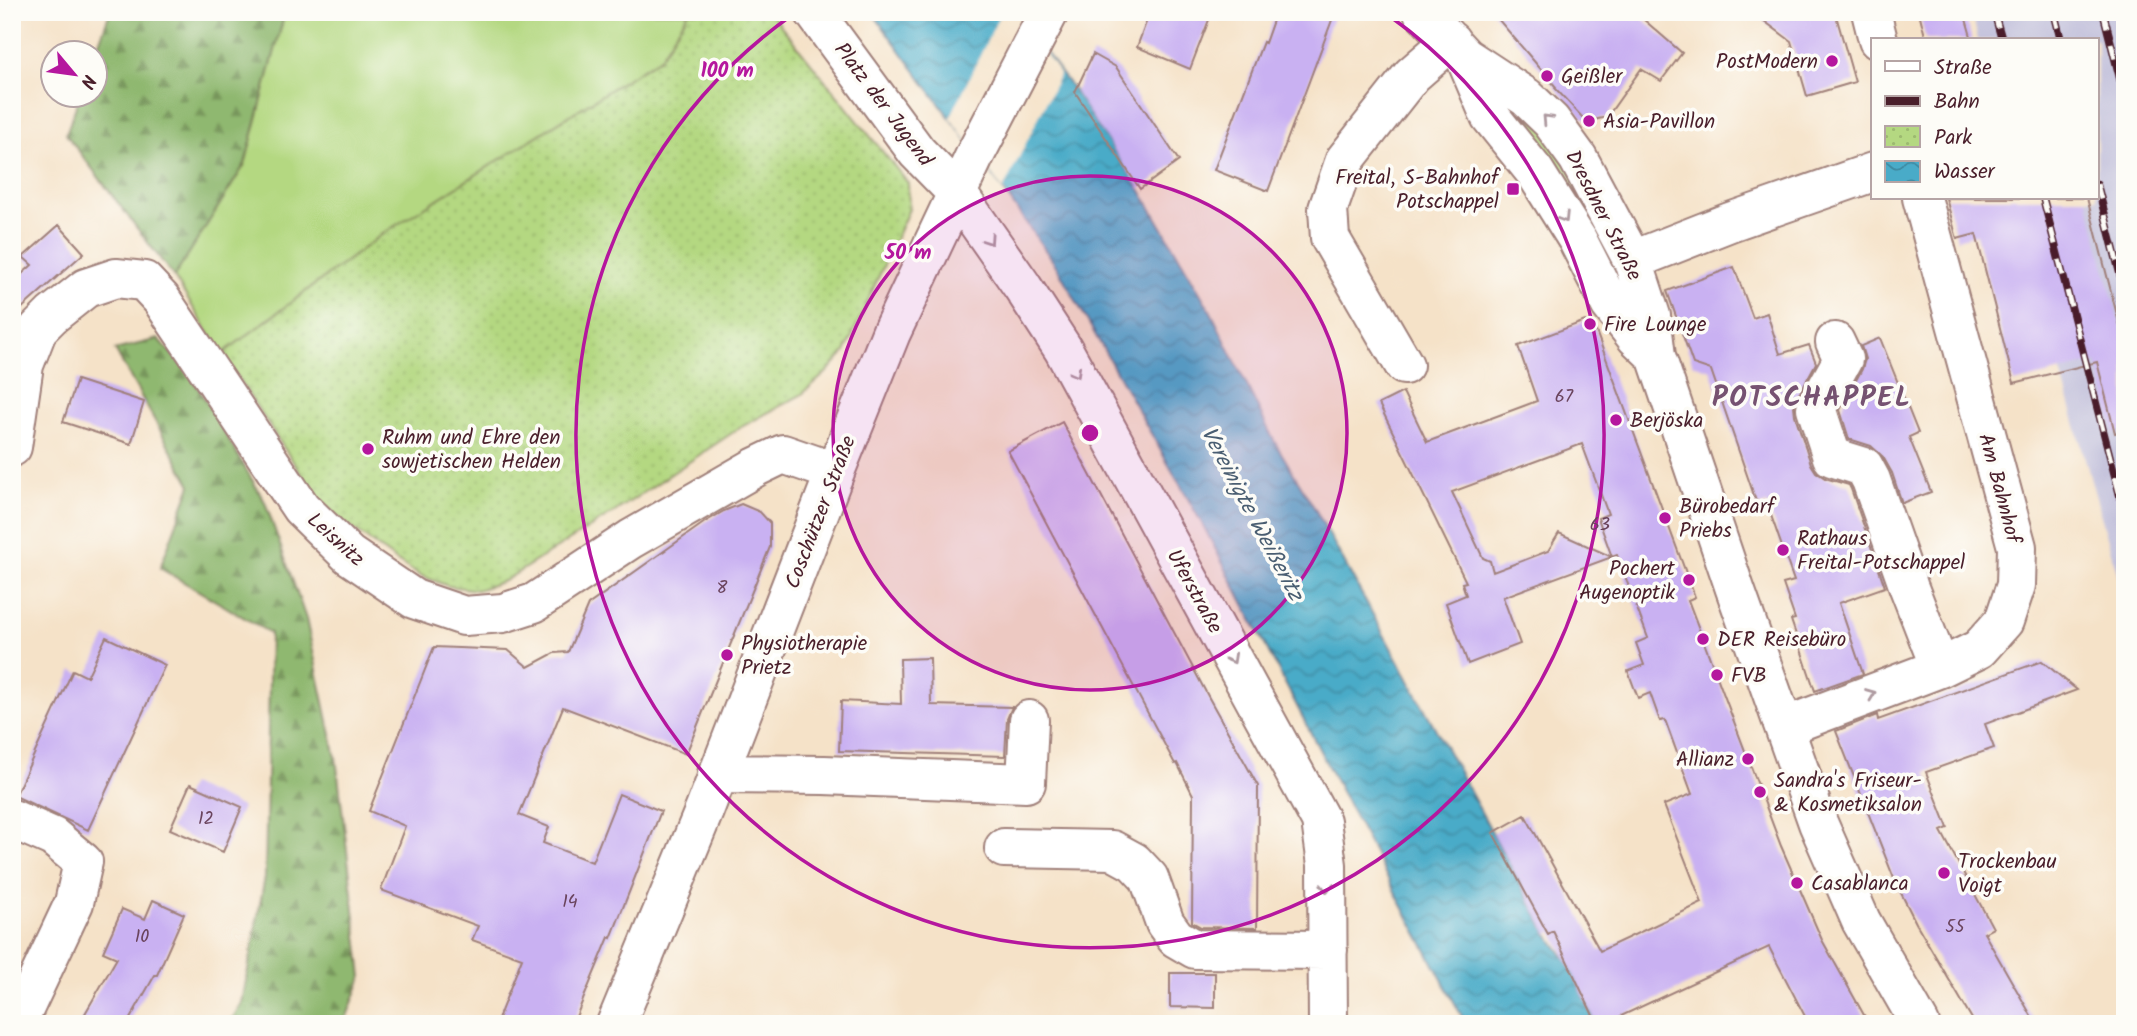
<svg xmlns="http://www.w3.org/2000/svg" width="2137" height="1036" font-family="Kalam,sans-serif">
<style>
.railway{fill:#c3c1db}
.grass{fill:#b4d881;stroke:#7f7c56;stroke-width:2}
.forest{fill:url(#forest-firs);stroke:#6c6c4d;stroke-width:2}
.park{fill:url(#park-dots);stroke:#7f7c56;stroke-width:2}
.water{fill:url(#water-waves);stroke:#4a657a;stroke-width:2}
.pier{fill:#f5e2c8}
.building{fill:#c9b1f2;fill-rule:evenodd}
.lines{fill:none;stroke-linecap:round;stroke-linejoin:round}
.minor-casing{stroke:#a0807a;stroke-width:42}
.minor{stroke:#fff;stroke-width:38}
.rail-casing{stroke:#4a1f2b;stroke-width:8}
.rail{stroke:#fdfcf7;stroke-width:5;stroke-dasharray:16;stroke-linecap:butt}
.oneway{stroke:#ae9aa0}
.ring{fill:none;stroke:#b5179e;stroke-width:3.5}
.poi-dot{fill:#b5179e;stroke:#fdfcf7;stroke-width:2.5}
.labels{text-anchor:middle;stroke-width:7;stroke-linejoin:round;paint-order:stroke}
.number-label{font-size:18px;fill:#6a445d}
.poi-label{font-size:21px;fill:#4a1f2b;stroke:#fdfcf7;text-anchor:start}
.street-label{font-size:21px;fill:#4a1f2b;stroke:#fdfcf7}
.water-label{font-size:23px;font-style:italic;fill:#4a5e72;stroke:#fdfcf7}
.district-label{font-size:28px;font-weight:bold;letter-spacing:2px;fill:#765271;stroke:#fdfcf7}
.centre{fill:#b5179e;stroke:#fdfcf7;stroke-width:3.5}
.ring-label{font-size:21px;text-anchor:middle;font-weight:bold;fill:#b5179e;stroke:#fdfcf7;stroke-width:7;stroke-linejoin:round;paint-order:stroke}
</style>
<defs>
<pattern id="forest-firs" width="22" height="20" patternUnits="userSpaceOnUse" patternTransform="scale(1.75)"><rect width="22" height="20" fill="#8fb86f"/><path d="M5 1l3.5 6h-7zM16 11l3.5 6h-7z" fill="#77955b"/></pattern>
<pattern id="park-dots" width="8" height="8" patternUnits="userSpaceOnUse" patternTransform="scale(1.75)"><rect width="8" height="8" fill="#b4d881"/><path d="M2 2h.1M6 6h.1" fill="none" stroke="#9cb970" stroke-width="1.8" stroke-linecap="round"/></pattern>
<pattern id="water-waves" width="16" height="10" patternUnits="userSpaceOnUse" patternTransform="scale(1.75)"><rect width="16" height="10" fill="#49abc8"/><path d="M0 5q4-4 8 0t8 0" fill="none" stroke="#3f8ba3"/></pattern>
</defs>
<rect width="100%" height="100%" fill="#fdfcf7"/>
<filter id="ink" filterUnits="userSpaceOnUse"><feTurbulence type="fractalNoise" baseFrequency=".0143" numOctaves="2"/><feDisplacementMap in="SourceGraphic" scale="14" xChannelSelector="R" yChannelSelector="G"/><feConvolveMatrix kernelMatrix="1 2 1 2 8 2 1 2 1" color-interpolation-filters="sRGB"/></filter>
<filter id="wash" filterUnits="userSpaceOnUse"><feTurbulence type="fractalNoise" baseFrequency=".00686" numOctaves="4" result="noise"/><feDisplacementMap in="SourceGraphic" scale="28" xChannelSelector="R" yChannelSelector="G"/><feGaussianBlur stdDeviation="1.57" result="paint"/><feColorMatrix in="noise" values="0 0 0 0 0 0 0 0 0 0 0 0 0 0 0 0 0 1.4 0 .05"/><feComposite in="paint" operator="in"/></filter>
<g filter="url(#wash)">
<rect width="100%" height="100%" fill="#f5e2c8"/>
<path class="railway" d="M 1972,12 L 2125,12 L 2125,602 L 2061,372 L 2016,198 L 2097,198 L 2097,40 L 1978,40 Z"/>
<path class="grass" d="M 285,12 L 689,12 L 660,58 L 384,233 L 222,354 L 174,277 L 245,164 Z
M 1510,104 L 1547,130 L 1620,256 L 1605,263 L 1505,107 Z"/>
<path class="forest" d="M 110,12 L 285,12 L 245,164 L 174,277 L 66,134 L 80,95 L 94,94 L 95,54 Z
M 158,339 L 190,374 L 265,502 L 306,619 L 336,758 L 362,977 L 344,1024 L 229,1024 L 242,1003 L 265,877 L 270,633 L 160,568 L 191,485 L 115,350 Z"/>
<path class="park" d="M 689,12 L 770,12 L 908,183 L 909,209 L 845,352 L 826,373 L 801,395 L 741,427 L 616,511 L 504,581 L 477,590 L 448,586 L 419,575 L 394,559 L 341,520 L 315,495 L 222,354 L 384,233 L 660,58 Z"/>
<path class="water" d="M 872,12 L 1016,12 L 1075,92 L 1140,189 L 1211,312 L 1274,441 L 1315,509 L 1548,934 L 1570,965 L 1597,1024 L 1466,1024 L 1343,795 L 1205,529 L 1057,267 L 1003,190 Z"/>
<path class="pier" d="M 1001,12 L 1016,12 L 1060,74 L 1003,190 L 950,118 Z"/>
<g id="blocks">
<path class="building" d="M 1150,12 L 1212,12 L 1190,69 L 1137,47 Z
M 1276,12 L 1335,12 L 1268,191 L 1214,170 L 1263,42 L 1265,43 Z
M 1492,12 L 1635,12 L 1682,53 L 1661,81 L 1641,69 L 1607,117 L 1589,121 L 1582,117 L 1555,88 L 1556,87 Z
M 1752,12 L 1835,12 L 1855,82 L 1807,96 L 1791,41 Z
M 1919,12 L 1964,12 L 1972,40 L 1926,40 Z
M 1093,54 L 1116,67 L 1179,161 L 1140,189 L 1075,92 Z
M 1946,198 L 2087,198 L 2125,346 L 2125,431 L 2115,433 L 2097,362 L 2014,383 L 1976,234 L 1957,239 Z
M 59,225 L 84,253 L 12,317 L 12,283 L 32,265 L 23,257 Z
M 1734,267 L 1753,318 L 1767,313 L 1780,354 L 1809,345 L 1816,363 L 1797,398 L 1794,406 L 1795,415 L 1811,464 L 1816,472 L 1825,478 L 1849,485 L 1851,489 L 1885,587 L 1839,603 L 1863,674 L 1815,691 L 1791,620 L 1795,619 L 1783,584 L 1794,581 L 1767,504 L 1758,507 L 1711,370 L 1693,364 L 1667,291 Z
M 1585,321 L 1594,326 L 1695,597 L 1688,600 L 1781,846 L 1822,940 L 1869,1024 L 1809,1024 L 1769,947 L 1604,1024 L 1597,1024 L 1553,931 L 1548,934 L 1493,833 L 1525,815 L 1600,951 L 1702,903 L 1664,805 L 1692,794 L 1665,720 L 1660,721 L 1650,693 L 1638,698 L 1628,671 L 1644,665 L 1636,643 L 1648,638 L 1617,555 L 1503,597 L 1520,644 L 1468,664 L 1446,603 L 1466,595 L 1462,583 L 1466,582 L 1379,404 L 1403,392 L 1427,442 L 1537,401 L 1518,346 ZM 1582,444 L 1608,514 L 1598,518 L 1612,557 L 1559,533 L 1548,551 L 1493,572 L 1490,561 L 1483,558 L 1452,492 Z
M 1880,338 L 1918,433 L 1909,437 L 1931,492 L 1902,503 L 1892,473 L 1883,457 L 1871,446 L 1849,439 L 1840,410 L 1862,369 L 1865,359 L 1861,346 Z
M 77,380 L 144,402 L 131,444 L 63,422 Z
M 1062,422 L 1209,698 L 1258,786 L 1257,928 L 1201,927 L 1192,922 L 1193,795 L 1177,763 L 1175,764 L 1008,451 Z
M 741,504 L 760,512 L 770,523 L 770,547 L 686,754 L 563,707 L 519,815 L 549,827 L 543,843 L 592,862 L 619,794 L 661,811 L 611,938 L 609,937 L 573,1024 L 496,1024 L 522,958 L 472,940 L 478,926 L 381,890 L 405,826 L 369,811 L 434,647 L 508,650 L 528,667 L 554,653 L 568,652 L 588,605 L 705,522 L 724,511 Z
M 106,637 L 165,665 L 88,830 L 15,796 L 73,670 L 87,677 Z
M 930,658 L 931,705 L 1012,707 L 1007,719 L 1005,756 L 839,751 L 841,701 L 901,704 L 900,659 Z
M 2042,661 L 2077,690 L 1985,724 L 1994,748 L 1926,772 L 1948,828 L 1941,831 L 1993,928 L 1984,933 L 2036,1024 L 1975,1024 L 1916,923 L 1895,881 L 1836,731 L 1877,715 L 1878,720 Z
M 190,784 L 242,807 L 223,852 L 170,829 Z
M 153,900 L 184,914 L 157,975 L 155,975 L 127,1024 L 79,1024 L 117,958 L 103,952 L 122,909 L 145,919 Z
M 1170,973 L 1215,973 L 1215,1008 L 1170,1007 Z"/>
</g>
</g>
<g filter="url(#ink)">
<use href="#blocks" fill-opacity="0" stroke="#a0807a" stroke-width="2"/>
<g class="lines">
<g class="minor-casing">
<path id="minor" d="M 814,12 L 917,152 L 957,193 L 1022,286 L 1063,349 L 1321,821 L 1327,865 L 1328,1024
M 1423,12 L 1465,57 L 1526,97 L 1551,121 L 1578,158 L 1633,261 L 1651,316 L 1656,356 L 1735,589 L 1818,823 L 1861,921 L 1920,1024
M 1871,12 L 1878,40
M 1465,57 L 1490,116 L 1535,172 L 1577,239 L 1610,304 L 1636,337 L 1656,356
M 1646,255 L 1730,222 L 1873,172
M 1835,342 L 1843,359 L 1816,408 L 1832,457 L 1864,467 L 1871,480 L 1909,588 L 1940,668
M 1404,365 L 1330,238 L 1328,209 L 1345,160 L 1412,75 L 1451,41
M 12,447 L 24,365 L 38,329 L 52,315 L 86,288 L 116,278 L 144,281 L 161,299 L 301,508 L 349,555 L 414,599 L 464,616 L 503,613 L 534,603 L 631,539 L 756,467 L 783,454 L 835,472
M 1784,727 L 1940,668 L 1979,649 L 2004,621 L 2016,585 L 2017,547 L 1922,198
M 717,774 L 824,775 L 1026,783 L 1029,720
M 12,819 L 53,837 L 83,862 L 74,903 L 17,1024
M 1004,848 L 1112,850 L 1134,862 L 1149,878 L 1165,923 L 1176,938 L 1195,949 L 1328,950
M 616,1024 L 704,811 L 835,472 L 891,333 L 975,155 L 1049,12"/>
</g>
<use href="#minor" class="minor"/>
<g class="rail-casing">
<path id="rail" d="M 1994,12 L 2002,40
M 2054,12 L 2061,40
M 2103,12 L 2125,98
M 2097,184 L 2125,293
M 2043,198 L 2125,515"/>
</g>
<use href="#rail" class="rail"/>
</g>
<defs><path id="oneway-chevron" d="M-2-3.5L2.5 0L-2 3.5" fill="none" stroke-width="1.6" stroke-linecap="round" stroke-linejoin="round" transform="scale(1.75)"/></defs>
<g class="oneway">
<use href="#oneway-chevron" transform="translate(1547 119) rotate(-133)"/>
<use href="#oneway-chevron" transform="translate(1564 218) rotate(58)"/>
<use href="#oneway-chevron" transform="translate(989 240) rotate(56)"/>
<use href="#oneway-chevron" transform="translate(1076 373) rotate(61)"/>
<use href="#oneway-chevron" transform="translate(1232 659) rotate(61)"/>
<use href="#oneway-chevron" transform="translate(1871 694) rotate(-21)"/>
<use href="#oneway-chevron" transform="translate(1327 888) rotate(89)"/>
</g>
</g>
<circle cx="1090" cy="433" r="257" fill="#b5179e" fill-opacity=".12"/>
<g class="ring">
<circle cx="1090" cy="433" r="257"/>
<path d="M1388 15A514 514 0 1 1 792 15"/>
</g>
<g class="poi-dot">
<circle cx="1832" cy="61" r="7"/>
<circle cx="1547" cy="76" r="7"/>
<circle cx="1589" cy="121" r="7"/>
<rect x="1506" y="182" width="14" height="14" rx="3.5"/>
<circle cx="1590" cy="324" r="7"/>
<circle cx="1616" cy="420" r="7"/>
<circle cx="368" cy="449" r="7"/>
<circle cx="1665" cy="518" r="7"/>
<circle cx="1783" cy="550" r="7"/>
<circle cx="1689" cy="580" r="7"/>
<circle cx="1703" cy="639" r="7"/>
<circle cx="727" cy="655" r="7"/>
<circle cx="1717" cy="675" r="7"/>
<circle cx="1748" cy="759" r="7"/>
<circle cx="1760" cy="792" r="7"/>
<circle cx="1944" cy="873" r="7"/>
<circle cx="1797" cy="883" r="7"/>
</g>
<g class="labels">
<g class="number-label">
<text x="1564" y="402">67</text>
<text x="1600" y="530">63</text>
<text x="722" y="593">8</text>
<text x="206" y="824">12</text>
<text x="570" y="907">14</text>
<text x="1955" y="932">55</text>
<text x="142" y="942">10</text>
</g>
<g class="poi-label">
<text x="1818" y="68" text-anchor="end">PostModern</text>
<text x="1561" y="83">Geißler</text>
<text x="1603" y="128">Asia-Pavillon</text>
<text x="1499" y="184" text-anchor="end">Freital, S-Bahnhof<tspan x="1499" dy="24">Potschappel</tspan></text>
<text x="1604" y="331">Fire Lounge</text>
<text x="1630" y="427">Berjöska</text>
<text x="382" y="444">Ruhm und Ehre den<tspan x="382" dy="24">sowjetischen Helden</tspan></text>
<text x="1679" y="513">Bürobedarf<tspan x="1679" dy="24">Priebs</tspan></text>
<text x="1797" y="545">Rathaus<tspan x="1797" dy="24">Freital-Potschappel</tspan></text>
<text x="1675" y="575" text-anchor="end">Pochert<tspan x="1675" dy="24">Augenoptik</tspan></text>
<text x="1717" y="646">DER Reisebüro</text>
<text x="741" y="650">Physiotherapie<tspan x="741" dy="24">Prietz</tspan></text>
<text x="1731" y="682">FVB</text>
<text x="1734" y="766" text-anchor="end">Allianz</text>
<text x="1774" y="787">Sandra's Friseur-<tspan x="1774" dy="24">&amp; Kosmetiksalon</tspan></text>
<text x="1958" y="868">Trockenbau<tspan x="1958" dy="24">Voigt</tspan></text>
<text x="1811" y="890">Casablanca</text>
</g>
<g class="street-label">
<text transform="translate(884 104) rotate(53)" y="7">Platz der Jugend</text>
<text transform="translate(1604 215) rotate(63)" y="7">Dresdner Straße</text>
<text transform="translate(2000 488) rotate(75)" y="7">Am Bahnhof</text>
<text transform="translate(820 512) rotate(-69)" y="7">Coschützer Straße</text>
<text transform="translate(336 539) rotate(42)" y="7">Leisnitz</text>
<text transform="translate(1195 591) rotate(61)" y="7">Uferstraße</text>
</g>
<g class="water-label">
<text transform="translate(1253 513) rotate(62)" y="8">Vereinigte Weißeritz</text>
</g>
<g class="district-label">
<text x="1812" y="406">POTSCHAPPEL</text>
</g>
</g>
<circle cx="1090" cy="433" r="10" class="centre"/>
<g class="ring-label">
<text x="727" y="77">100 m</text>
<text x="908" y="259">50 m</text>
</g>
<rect width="2137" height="1036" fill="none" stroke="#fdfcf7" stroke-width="42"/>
<rect x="1871" y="38" width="228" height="161" fill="#fdfcf7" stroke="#b5a4a5" stroke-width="2"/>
<rect x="1885" y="61" width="35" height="10" fill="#ffffff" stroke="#b5a4a5" stroke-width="2"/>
<text x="1934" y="74" font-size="21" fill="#4a1f2b">Straße</text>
<rect x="1885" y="96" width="35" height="10" fill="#4a1f2b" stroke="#b5a4a5" stroke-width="2"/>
<text x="1934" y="108" font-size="21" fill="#4a1f2b">Bahn</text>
<rect x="1885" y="126" width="35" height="21" fill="url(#park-dots)" stroke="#b5a4a5" stroke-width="2"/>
<text x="1934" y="144" font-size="21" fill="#4a1f2b">Park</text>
<rect x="1885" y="161" width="35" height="21" fill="url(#water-waves)" stroke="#b5a4a5" stroke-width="2"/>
<text x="1934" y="178" font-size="21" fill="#4a1f2b">Wasser</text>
<g transform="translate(74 74) rotate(119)"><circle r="33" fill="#fdfcf7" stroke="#b5a4a5" stroke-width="2"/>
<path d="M0-5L12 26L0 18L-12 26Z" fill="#b5179e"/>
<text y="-10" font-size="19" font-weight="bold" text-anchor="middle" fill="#4a1f2b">N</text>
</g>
</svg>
